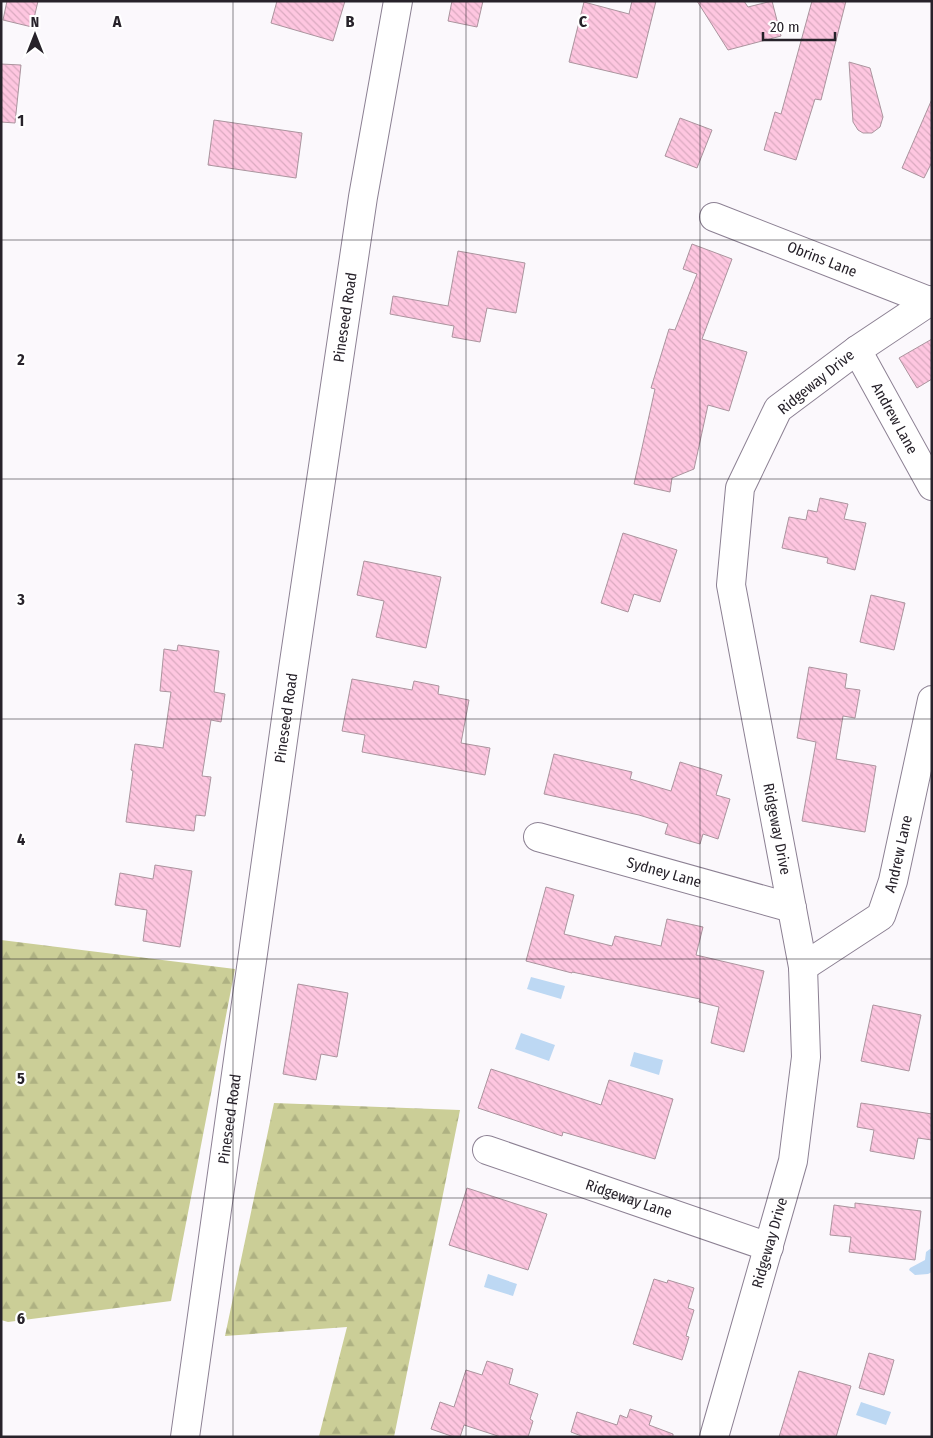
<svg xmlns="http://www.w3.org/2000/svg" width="933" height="1438" font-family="'Fira Sans Condensed',sans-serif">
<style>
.forest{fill:url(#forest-firs)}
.water{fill:#bdd8f3}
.building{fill:url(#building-back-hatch);stroke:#ab949e}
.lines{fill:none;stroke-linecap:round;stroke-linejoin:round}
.minor-casing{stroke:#8c8093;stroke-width:30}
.minor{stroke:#fff;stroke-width:28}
.grid{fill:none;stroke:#27222a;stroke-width:1;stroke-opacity:0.55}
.labels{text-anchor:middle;stroke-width:4.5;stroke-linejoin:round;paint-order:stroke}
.street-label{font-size:15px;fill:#27222a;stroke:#fff}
.grid-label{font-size:16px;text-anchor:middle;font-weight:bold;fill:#27222a;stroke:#fff;stroke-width:4.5;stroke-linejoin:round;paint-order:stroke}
</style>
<defs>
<pattern id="forest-firs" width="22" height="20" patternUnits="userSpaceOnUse" patternTransform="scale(1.25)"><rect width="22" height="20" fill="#cbce97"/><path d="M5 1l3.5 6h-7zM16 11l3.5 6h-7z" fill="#aeb182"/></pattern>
<pattern id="building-back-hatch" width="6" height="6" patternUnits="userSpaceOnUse" patternTransform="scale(1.25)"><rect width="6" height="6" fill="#fec6e0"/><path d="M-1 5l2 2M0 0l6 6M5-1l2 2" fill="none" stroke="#daaac0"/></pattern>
</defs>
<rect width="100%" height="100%" fill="#fbf8fc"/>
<path class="forest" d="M 1,940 L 235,969 L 171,1301 L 8,1322 L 1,1320 Z
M 274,1103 L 460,1110 L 394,1437 L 254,1437 L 319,1436 L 347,1327 L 225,1336 Z"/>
<path class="water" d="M 531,977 L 565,986 L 561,999 L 527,989 Z
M 521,1033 L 555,1045 L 549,1061 L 515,1049 Z
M 634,1052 L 663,1060 L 659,1075 L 630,1066 Z
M 930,1249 L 932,1249 L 932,1272 L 928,1274 L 915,1275 L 909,1270 L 910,1268 L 925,1260 L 926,1252 Z
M 488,1274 L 517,1284 L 513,1296 L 484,1287 Z
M 861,1402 L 891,1412 L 886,1425 L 856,1415 Z"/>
<path class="building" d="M 7,1 L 38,1 L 32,27 L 3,20 Z
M 277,1 L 345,1 L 333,41 L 271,23 Z
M 452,1 L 483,1 L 477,27 L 448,21 Z
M 632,1 L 656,1 L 637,78 L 569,62 L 584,2 L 629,14 Z
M 697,1 L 744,1 L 748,7 L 772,1 L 781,36 L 728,50 Z
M 812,1 L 846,1 L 821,100 L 815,99 L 796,160 L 764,150 L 775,112 L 781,114 Z
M 849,62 L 870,68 L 883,117 L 880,127 L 872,133 L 863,133 L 858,130 L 853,122 Z
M 1,64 L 21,65 L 15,123 L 1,122 Z
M 932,99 L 932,162 L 924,178 L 902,168 Z
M 680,118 L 712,130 L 697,168 L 665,156 Z
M 214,120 L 302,133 L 296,178 L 208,165 Z
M 692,244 L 732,259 L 702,339 L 747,352 L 729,411 L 708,405 L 694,469 L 672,478 L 670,492 L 634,484 L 655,389 L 651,388 L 669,329 L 675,330 L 697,274 L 683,269 Z
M 458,251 L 525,263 L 516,313 L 487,308 L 480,342 L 452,337 L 454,326 L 390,314 L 393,296 L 448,306 Z
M 932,339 L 932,379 L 917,388 L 899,358 Z
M 820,498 L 848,504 L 844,519 L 866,523 L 855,570 L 827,563 L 828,558 L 782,548 L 789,517 L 806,520 L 808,510 L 817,512 Z
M 623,533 L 677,550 L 660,602 L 634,594 L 628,612 L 601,603 Z
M 364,561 L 441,577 L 426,648 L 376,637 L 384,601 L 357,595 Z
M 871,595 L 905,603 L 894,650 L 860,642 Z
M 178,645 L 219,651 L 214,692 L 225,694 L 221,722 L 211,720 L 202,776 L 211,777 L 205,816 L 196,815 L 194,831 L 126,822 L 133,771 L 131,770 L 135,744 L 163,748 L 171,692 L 160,691 L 164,649 L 177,651 Z
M 809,667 L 847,674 L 845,688 L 860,690 L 855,718 L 843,716 L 836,759 L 876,766 L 865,832 L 802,821 L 816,742 L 797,738 Z
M 352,679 L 412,690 L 414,681 L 439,686 L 438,694 L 469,700 L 461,743 L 490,748 L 485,775 L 362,752 L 365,735 L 342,731 Z
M 554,754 L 632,772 L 630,779 L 671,791 L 680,762 L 722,775 L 716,795 L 730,799 L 718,839 L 703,834 L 700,844 L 665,834 L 668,824 L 639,815 L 544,794 Z
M 155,865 L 192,871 L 180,947 L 143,941 L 147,910 L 115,905 L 120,873 L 153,879 Z
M 546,887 L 574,895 L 564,934 L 612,946 L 615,936 L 661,946 L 667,919 L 703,927 L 696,955 L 764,971 L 744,1052 L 711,1043 L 719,1007 L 699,1002 L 700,999 L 572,972 L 572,973 L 526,961 Z
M 298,984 L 348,993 L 337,1057 L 321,1054 L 316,1080 L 283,1074 Z
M 873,1005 L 921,1015 L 909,1071 L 861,1061 Z
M 491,1069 L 601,1105 L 609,1080 L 673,1099 L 655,1159 L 563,1132 L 562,1136 L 478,1108 Z
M 861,1103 L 932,1114 L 932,1140 L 918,1138 L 914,1159 L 870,1151 L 874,1130 L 857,1127 Z
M 467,1188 L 547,1214 L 528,1270 L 449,1245 Z
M 855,1203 L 921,1211 L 915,1260 L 849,1252 L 851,1237 L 830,1235 L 834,1205 L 855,1208 Z
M 654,1279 L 667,1283 L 668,1280 L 694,1288 L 688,1308 L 694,1310 L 686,1336 L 689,1337 L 682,1360 L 633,1344 Z
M 869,1353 L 894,1360 L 884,1395 L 859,1388 Z
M 487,1361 L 513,1369 L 509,1384 L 538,1394 L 530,1419 L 533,1421 L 528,1437 L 501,1437 L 464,1425 L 460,1437 L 454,1437 L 431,1429 L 440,1402 L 454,1407 L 466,1370 L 482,1375 Z
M 799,1371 L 851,1386 L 836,1437 L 779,1437 Z
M 630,1409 L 652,1416 L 649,1425 L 673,1434 L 673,1437 L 584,1437 L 571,1432 L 577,1412 L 617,1425 L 620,1415 L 627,1418 Z"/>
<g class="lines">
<g class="minor-casing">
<g id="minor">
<path id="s1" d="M 714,217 L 929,301"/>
<path id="s2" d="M 857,350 L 932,486"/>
<path id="s3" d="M 538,837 L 792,908"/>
<path id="s4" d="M 803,967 L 881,916 L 893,881 L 932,700"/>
<path id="s5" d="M 487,1150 L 769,1247"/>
<path id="s6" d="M 185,1437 L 293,669 L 363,197 L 398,1"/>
<path id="s7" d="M 714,1437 L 793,1161 L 806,1057 L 803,967 L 731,585 L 740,488 L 778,409 L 857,350 L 932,300"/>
</g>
</g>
<use href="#minor" class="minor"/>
</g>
<path class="grid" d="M 233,1 L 233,1437M 466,1 L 466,1437M 700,1 L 700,1437M 1,240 L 932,240M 1,479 L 932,479M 1,719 L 932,719M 1,959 L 932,959M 1,1198 L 932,1198"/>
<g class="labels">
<g class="street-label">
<text dy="5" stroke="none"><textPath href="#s1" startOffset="116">Obrins Lane</textPath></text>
<text dy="5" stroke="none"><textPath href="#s6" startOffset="1131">Pineseed Road</textPath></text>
<text transform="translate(816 382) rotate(-39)" y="5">Ridgeway Drive</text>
<text dy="5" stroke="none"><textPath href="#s2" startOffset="78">Andrew Lane</textPath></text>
<text dy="5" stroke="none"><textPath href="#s6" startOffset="726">Pineseed Road</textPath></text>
<text transform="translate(777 829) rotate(79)" y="5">Ridgeway Drive</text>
<text dy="5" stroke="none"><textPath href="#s4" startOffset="158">Andrew Lane</textPath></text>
<text dy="5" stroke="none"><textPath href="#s3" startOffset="131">Sydney Lane</textPath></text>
<text dy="5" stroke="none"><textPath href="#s6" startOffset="321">Pineseed Road</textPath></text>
<text dy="5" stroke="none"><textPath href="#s5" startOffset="150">Ridgeway Lane</textPath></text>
<text dy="5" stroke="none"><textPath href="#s7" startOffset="202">Ridgeway Drive</textPath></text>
</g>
</g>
<g class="grid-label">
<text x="117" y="27">A</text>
<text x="350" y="27">B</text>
<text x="583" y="27">C</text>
<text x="21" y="126">1</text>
<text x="21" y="365">2</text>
<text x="21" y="605">3</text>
<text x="21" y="845">4</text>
<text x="21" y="1084">5</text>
<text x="21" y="1324">6</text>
</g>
<rect width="933" height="1438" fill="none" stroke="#27222a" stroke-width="5"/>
<g transform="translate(35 35)" stroke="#ffffff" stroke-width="4" paint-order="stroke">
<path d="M0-4L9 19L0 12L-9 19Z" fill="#27222a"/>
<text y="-8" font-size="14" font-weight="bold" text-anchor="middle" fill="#27222a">N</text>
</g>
<path d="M763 32v8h72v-8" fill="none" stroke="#27222a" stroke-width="2.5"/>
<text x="770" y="32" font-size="15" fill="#27222a" stroke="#ffffff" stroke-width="4" paint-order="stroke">20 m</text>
</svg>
